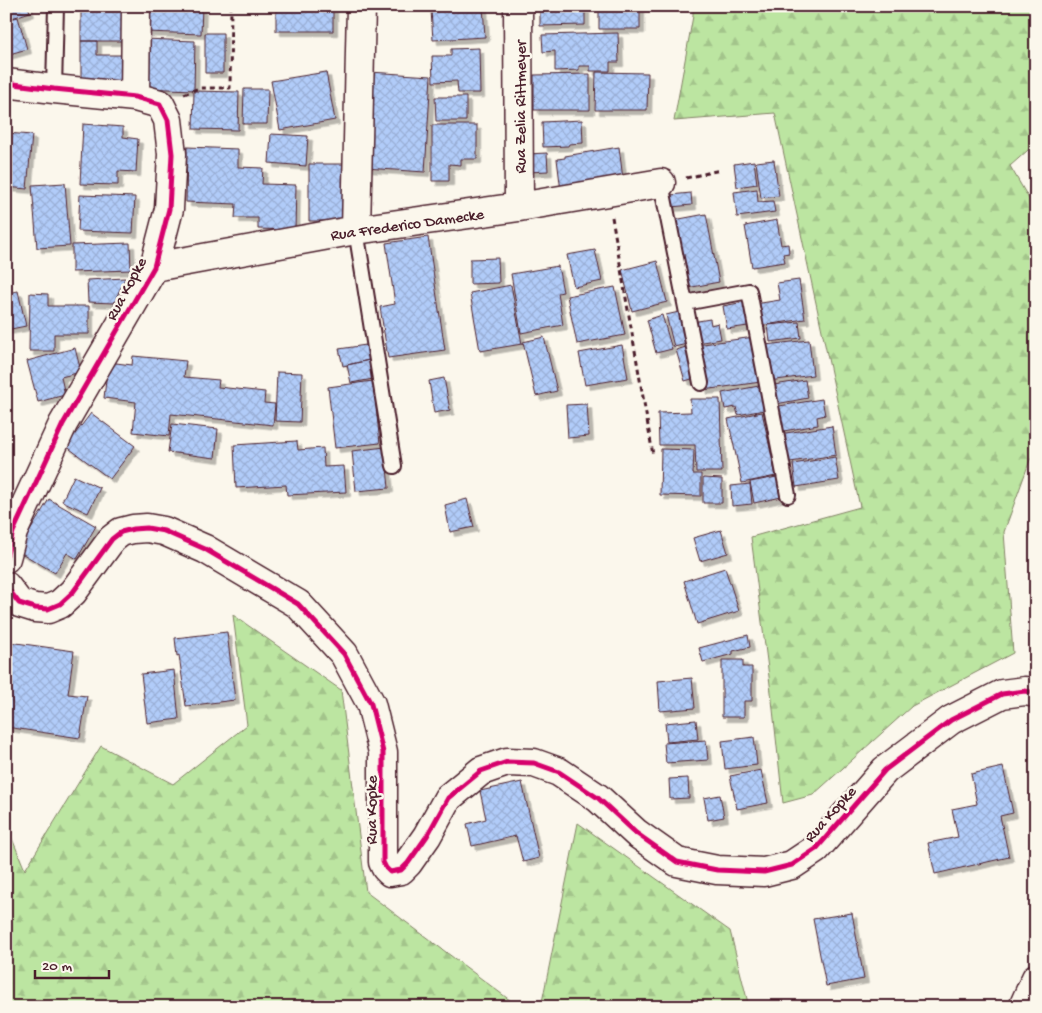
<svg xmlns="http://www.w3.org/2000/svg" width="1042" height="1013" font-family="'Gochi Hand',sans-serif">
<style>
.forest{fill:url(#forest-firs);stroke:#838266}
.building{fill:url(#building-cross-hatch);stroke:#4a1f2b;filter:url(#shadow)}
.lines{fill:none;stroke-linecap:round;stroke-linejoin:round}
.lane-casing{stroke:#4a1f2b;stroke-width:18}
.street-casing{stroke:#4a1f2b;stroke-width:31}
.path{stroke:#4a1f2b;stroke-width:3;stroke-dasharray:5 4;stroke-linecap:butt}
.lane{stroke:#fbf7ec;stroke-width:14}
.street{stroke:#fbf7ec;stroke-width:28}
.cycleway-casing{stroke:#fbf7ec;stroke-width:8}
.cycleway{stroke:#d6006c;stroke-width:5}
.labels{text-anchor:middle;stroke-width:5;stroke-linejoin:round;paint-order:stroke}
.street-label{font-size:16px;fill:#4a1f2b;stroke:#fbf7ec}
</style>
<defs>
<pattern id="forest-firs" width="22" height="20" patternUnits="userSpaceOnUse" patternTransform="scale(1.25)"><rect width="22" height="20" fill="#bce5a1"/><path d="M5 1l3.5 6h-7zM16 11l3.5 6h-7z" fill="#a3c48b"/></pattern>
<pattern id="building-cross-hatch" width="8" height="8" patternUnits="userSpaceOnUse" patternTransform="scale(1.25)"><rect width="8" height="8" fill="#b1ccf9"/><path d="M0 0l8 8M0 8l8-8" fill="none" stroke="#9aafd6"/></pattern>
<filter id="shadow"><feDropShadow dx="4.5" dy="4.5" stdDeviation="0" flood-color="#0004"/></filter>
</defs>
<rect width="100%" height="100%" fill="#fbf7ec"/>
<filter id="ink" filterUnits="userSpaceOnUse"><feTurbulence type="fractalNoise" baseFrequency=".02" numOctaves="2"/><feDisplacementMap in="SourceGraphic" scale="10" xChannelSelector="R" yChannelSelector="G"/><feConvolveMatrix kernelMatrix="1 2 1 2 8 2 1 2 1" color-interpolation-filters="sRGB"/></filter>
<g filter="url(#ink)">
<path class="forest" d="M 693,6 L 1036,6 L 1036,143 L 1010,166 L 1036,211 L 1036,451 L 1030,460 L 1004,532 L 1013,653 L 912,706 L 813,795 L 783,803 L 772,700 L 751,537 L 860,507 L 775,113 L 674,121 L 693,16 Z
M 233,615 L 341,690 L 366,892 L 519,1007 L 6,1007 L 6,824 L 25,870 L 101,746 L 173,784 L 247,725 Z
M 578,823 L 730,931 L 749,1007 L 541,1007 Z"/>
<path class="building" d="M 6,6 L 28,6 L 30,12 L 6,20 Z
M 81,6 L 130,6 L 129,41 L 81,41 Z
M 147,6 L 202,6 L 201,34 L 146,32 Z
M 276,6 L 333,6 L 333,31 L 276,31 Z
M 460,6 L 483,6 L 485,37 L 433,40 L 431,10 L 460,8 Z
M 540,6 L 585,6 L 585,25 L 540,26 Z
M 599,6 L 640,6 L 640,29 L 599,29 Z
M 18,17 L 27,49 L 6,55 L 6,20 Z
M 205,33 L 223,33 L 223,73 L 205,73 Z
M 618,33 L 619,62 L 610,62 L 610,71 L 590,71 L 590,66 L 579,66 L 579,70 L 555,71 L 555,51 L 543,52 L 542,35 Z
M 144,39 L 195,41 L 194,90 L 142,88 Z
M 81,41 L 97,41 L 97,55 L 127,55 L 127,84 L 81,84 Z
M 479,48 L 480,93 L 458,93 L 457,81 L 433,82 L 432,56 L 451,56 L 451,49 Z
M 326,72 L 335,120 L 280,130 L 271,81 Z
M 370,72 L 431,76 L 425,172 L 365,168 Z
M 596,72 L 648,73 L 647,110 L 595,110 Z
M 590,74 L 590,110 L 534,110 L 534,75 Z
M 244,89 L 268,89 L 267,124 L 243,124 Z
M 194,91 L 239,92 L 238,130 L 193,129 Z
M 435,97 L 466,97 L 466,121 L 436,121 Z
M 582,120 L 583,143 L 569,144 L 568,146 L 543,147 L 542,122 Z
M 83,124 L 123,127 L 123,137 L 138,139 L 136,172 L 118,171 L 118,185 L 80,184 Z
M 432,125 L 477,125 L 477,159 L 461,159 L 461,165 L 449,164 L 449,181 L 432,181 Z
M 6,133 L 32,135 L 27,189 L 6,187 Z
M 271,134 L 308,136 L 306,166 L 269,163 Z
M 187,147 L 238,149 L 238,167 L 263,168 L 262,184 L 296,185 L 295,230 L 258,229 L 258,218 L 235,218 L 236,204 L 186,202 Z
M 619,147 L 623,179 L 561,191 L 557,159 L 565,158 L 565,156 Z
M 547,153 L 548,171 L 528,172 L 527,154 Z
M 774,160 L 779,196 L 761,198 L 756,162 Z
M 754,161 L 757,184 L 737,187 L 734,164 Z
M 309,164 L 347,164 L 347,221 L 309,221 Z
M 65,183 L 70,246 L 37,248 L 32,185 Z
M 757,189 L 758,202 L 773,201 L 775,212 L 737,217 L 734,192 Z
M 691,193 L 692,205 L 671,207 L 670,195 Z
M 80,195 L 135,197 L 133,233 L 78,231 Z
M 706,214 L 719,282 L 687,288 L 674,220 Z
M 777,220 L 781,245 L 788,244 L 789,253 L 783,254 L 785,262 L 752,267 L 745,226 Z
M 428,237 L 445,350 L 388,358 L 380,307 L 395,304 L 386,243 Z
M 130,243 L 131,270 L 72,272 L 72,245 Z
M 595,250 L 602,281 L 574,287 L 567,255 Z
M 498,258 L 499,283 L 470,284 L 470,259 Z
M 657,261 L 667,302 L 632,311 L 622,270 Z
M 558,266 L 563,292 L 558,293 L 563,325 L 521,333 L 511,274 Z
M 125,278 L 114,303 L 88,302 L 87,280 Z
M 799,280 L 805,319 L 758,326 L 755,304 L 780,300 L 777,283 Z
M 511,285 L 522,344 L 480,351 L 470,293 Z
M 615,287 L 625,335 L 577,344 L 567,296 Z
M 18,291 L 26,326 L 6,330 L 6,293 Z
M 30,293 L 48,294 L 48,306 L 89,306 L 89,334 L 54,334 L 54,351 L 29,351 Z
M 744,302 L 748,326 L 727,329 L 723,306 Z
M 679,312 L 687,344 L 674,347 L 666,315 Z
M 662,315 L 672,349 L 656,353 L 647,320 Z
M 710,319 L 711,325 L 718,323 L 721,339 L 696,343 L 692,322 Z
M 799,322 L 801,338 L 770,342 L 768,325 Z
M 544,337 L 557,391 L 536,396 L 523,342 Z
M 754,337 L 761,382 L 703,390 L 696,345 Z
M 809,340 L 813,375 L 769,381 L 765,345 Z
M 366,345 L 369,360 L 343,366 L 339,349 Z
M 622,345 L 628,378 L 585,385 L 579,353 Z
M 686,347 L 695,378 L 685,381 L 676,350 Z
M 75,348 L 81,372 L 61,377 L 65,395 L 38,402 L 27,361 Z
M 133,356 L 186,361 L 184,377 L 219,380 L 218,387 L 265,392 L 264,403 L 275,404 L 273,425 L 171,414 L 169,436 L 133,432 L 136,402 L 104,398 L 108,362 L 132,365 Z
M 369,360 L 373,379 L 351,383 L 347,365 Z
M 277,372 L 302,373 L 300,422 L 275,421 Z
M 444,378 L 450,410 L 434,413 L 429,381 Z
M 805,380 L 808,398 L 771,405 L 768,386 Z
M 373,381 L 380,443 L 335,448 L 328,387 Z
M 764,385 L 769,409 L 738,415 L 736,407 L 725,409 L 722,393 Z
M 690,399 L 720,399 L 722,472 L 696,472 L 695,445 L 659,445 L 658,413 L 691,412 Z
M 822,399 L 825,415 L 817,417 L 818,425 L 778,432 L 773,407 Z
M 587,404 L 589,436 L 568,438 L 566,405 Z
M 762,412 L 776,476 L 742,483 L 728,419 Z
M 91,413 L 135,446 L 110,479 L 66,446 Z
M 172,424 L 218,429 L 215,458 L 168,452 Z
M 832,426 L 836,455 L 784,463 L 779,434 Z
M 297,441 L 298,450 L 323,448 L 324,467 L 344,466 L 346,492 L 287,495 L 286,485 L 236,488 L 234,445 Z
M 385,447 L 389,488 L 356,491 L 352,451 Z
M 661,449 L 694,450 L 693,474 L 701,474 L 701,496 L 660,495 Z
M 835,457 L 839,480 L 796,487 L 793,464 Z
M 74,476 L 100,488 L 88,513 L 62,501 Z
M 782,476 L 786,496 L 754,503 L 750,482 Z
M 703,478 L 722,479 L 722,503 L 703,503 Z
M 750,484 L 752,504 L 732,506 L 731,486 Z
M 49,499 L 96,526 L 77,559 L 67,553 L 55,573 L 18,551 Z
M 467,499 L 474,527 L 450,532 L 445,505 Z
M 721,530 L 728,553 L 700,561 L 693,538 Z
M 725,568 L 739,611 L 697,624 L 684,581 Z
M 227,632 L 235,700 L 186,706 L 179,655 L 177,656 L 175,638 Z
M 748,635 L 750,647 L 733,651 L 733,654 L 703,662 L 699,648 Z
M 9,642 L 74,651 L 68,694 L 87,696 L 80,738 L 6,727 L 6,660 Z
M 722,660 L 743,660 L 743,667 L 752,667 L 752,701 L 744,701 L 744,717 L 722,717 Z
M 174,670 L 179,719 L 147,723 L 141,674 Z
M 692,678 L 695,708 L 660,711 L 658,681 Z
M 696,720 L 698,739 L 667,742 L 665,723 Z
M 754,737 L 757,765 L 725,769 L 722,741 Z
M 706,740 L 708,760 L 666,763 L 664,743 Z
M 1003,767 L 1013,813 L 1000,816 L 1009,857 L 935,874 L 928,843 L 958,837 L 952,809 L 977,804 L 971,774 Z
M 761,770 L 768,803 L 737,809 L 730,776 Z
M 688,778 L 689,798 L 670,799 L 669,779 Z
M 522,782 L 539,858 L 523,862 L 516,836 L 472,846 L 467,824 L 486,819 L 480,791 Z
M 720,795 L 724,817 L 708,820 L 704,798 Z
M 852,913 L 864,979 L 826,986 L 813,919 Z"/>
<g class="lines">
<g class="lane-casing">
<path id="lane" d="M 54,89 L 56,6
M 661,183 L 701,383
M 356,230 L 394,466
M 685,303 L 749,291 L 788,495"/>
</g>
<g class="street-casing">
<path id="street" d="M 518,6 L 519,207
M 6,83 L 54,89 L 135,97 L 160,104 L 168,120 L 172,154 L 169,209 L 154,267 L 63,424 L 13,532 L 6,558
M 135,97 L 136,6
M 356,230 L 361,6
M 154,267 L 356,230 L 519,207 L 661,183
M 6,586 L 19,603 L 35,608 L 48,609 L 60,604 L 73,592 L 112,539 L 121,532 L 133,529 L 147,528 L 164,531 L 205,549 L 298,604 L 344,654 L 371,704 L 383,752 L 383,862 L 386,868 L 390,872 L 401,870 L 408,863 L 427,836 L 448,798 L 481,771 L 507,762 L 534,763 L 559,772 L 598,798 L 636,833 L 677,862 L 717,870 L 764,872 L 792,865 L 816,849 L 885,770 L 951,720 L 1002,694 L 1025,691 L 1036,693
M 1023,1007 L 1036,978"/>
</g>
<path class="path" d="M 184,94 L 199,88 L 230,88 L 231,6
M 686,178 L 720,170
M 612,217 L 653,455"/>
<use href="#lane" class="lane"/>
<use href="#street" class="street"/>
<g class="cycleway-casing">
<path id="cycleway" d="M 6,83 L 54,89 L 135,97 L 160,104 L 168,120 L 172,154 L 169,209 L 154,267 L 63,424 L 13,532 L 6,558
M 6,586 L 19,603 L 35,608 L 48,609 L 60,604 L 73,592 L 112,539 L 121,532 L 133,529 L 147,528 L 164,531 L 205,549 L 298,604 L 344,654 L 371,704 L 383,752 L 383,862 L 386,868 L 390,872 L 401,870 L 408,863 L 427,836 L 448,798 L 481,771 L 507,762 L 534,763 L 559,772 L 598,798 L 636,833 L 677,862 L 717,870 L 764,872 L 792,865 L 816,849 L 885,770 L 951,720 L 1002,694 L 1025,691 L 1036,693"/>
</g>
<use href="#cycleway" class="cycleway"/>
</g>
</g>
<g class="labels">
<g class="street-label">
<text transform="translate(519 107) rotate(-90)" y="6">Rua Zelia Rittmeyer</text>
<text transform="translate(407 223) rotate(-8)" y="6">Rua Frederico Damecke</text>
<text transform="translate(125 288) rotate(-62)" y="6">Rua Kopke</text>
<text transform="translate(370 810) rotate(-90)" y="6">Rua Kopke</text>
<text transform="translate(829 813) rotate(-48)" y="6">Rua Kopke</text>
</g>
</g>
<rect width="1042" height="1013" fill="none" stroke="#fbf7ec" stroke-width="25"/>
<rect x="12" y="12" width="1017" height="988" fill="none" stroke="#4a1f2b" stroke-width="2" filter="url(#ink)"/>
<path d="M35 970v8h74v-8" fill="none" stroke="#4a1f2b" stroke-width="2.5"/>
<text x="42" y="970" font-size="15" fill="#4a1f2b" stroke="#fbf7ec" stroke-width="4" paint-order="stroke">20 m</text>
</svg>
